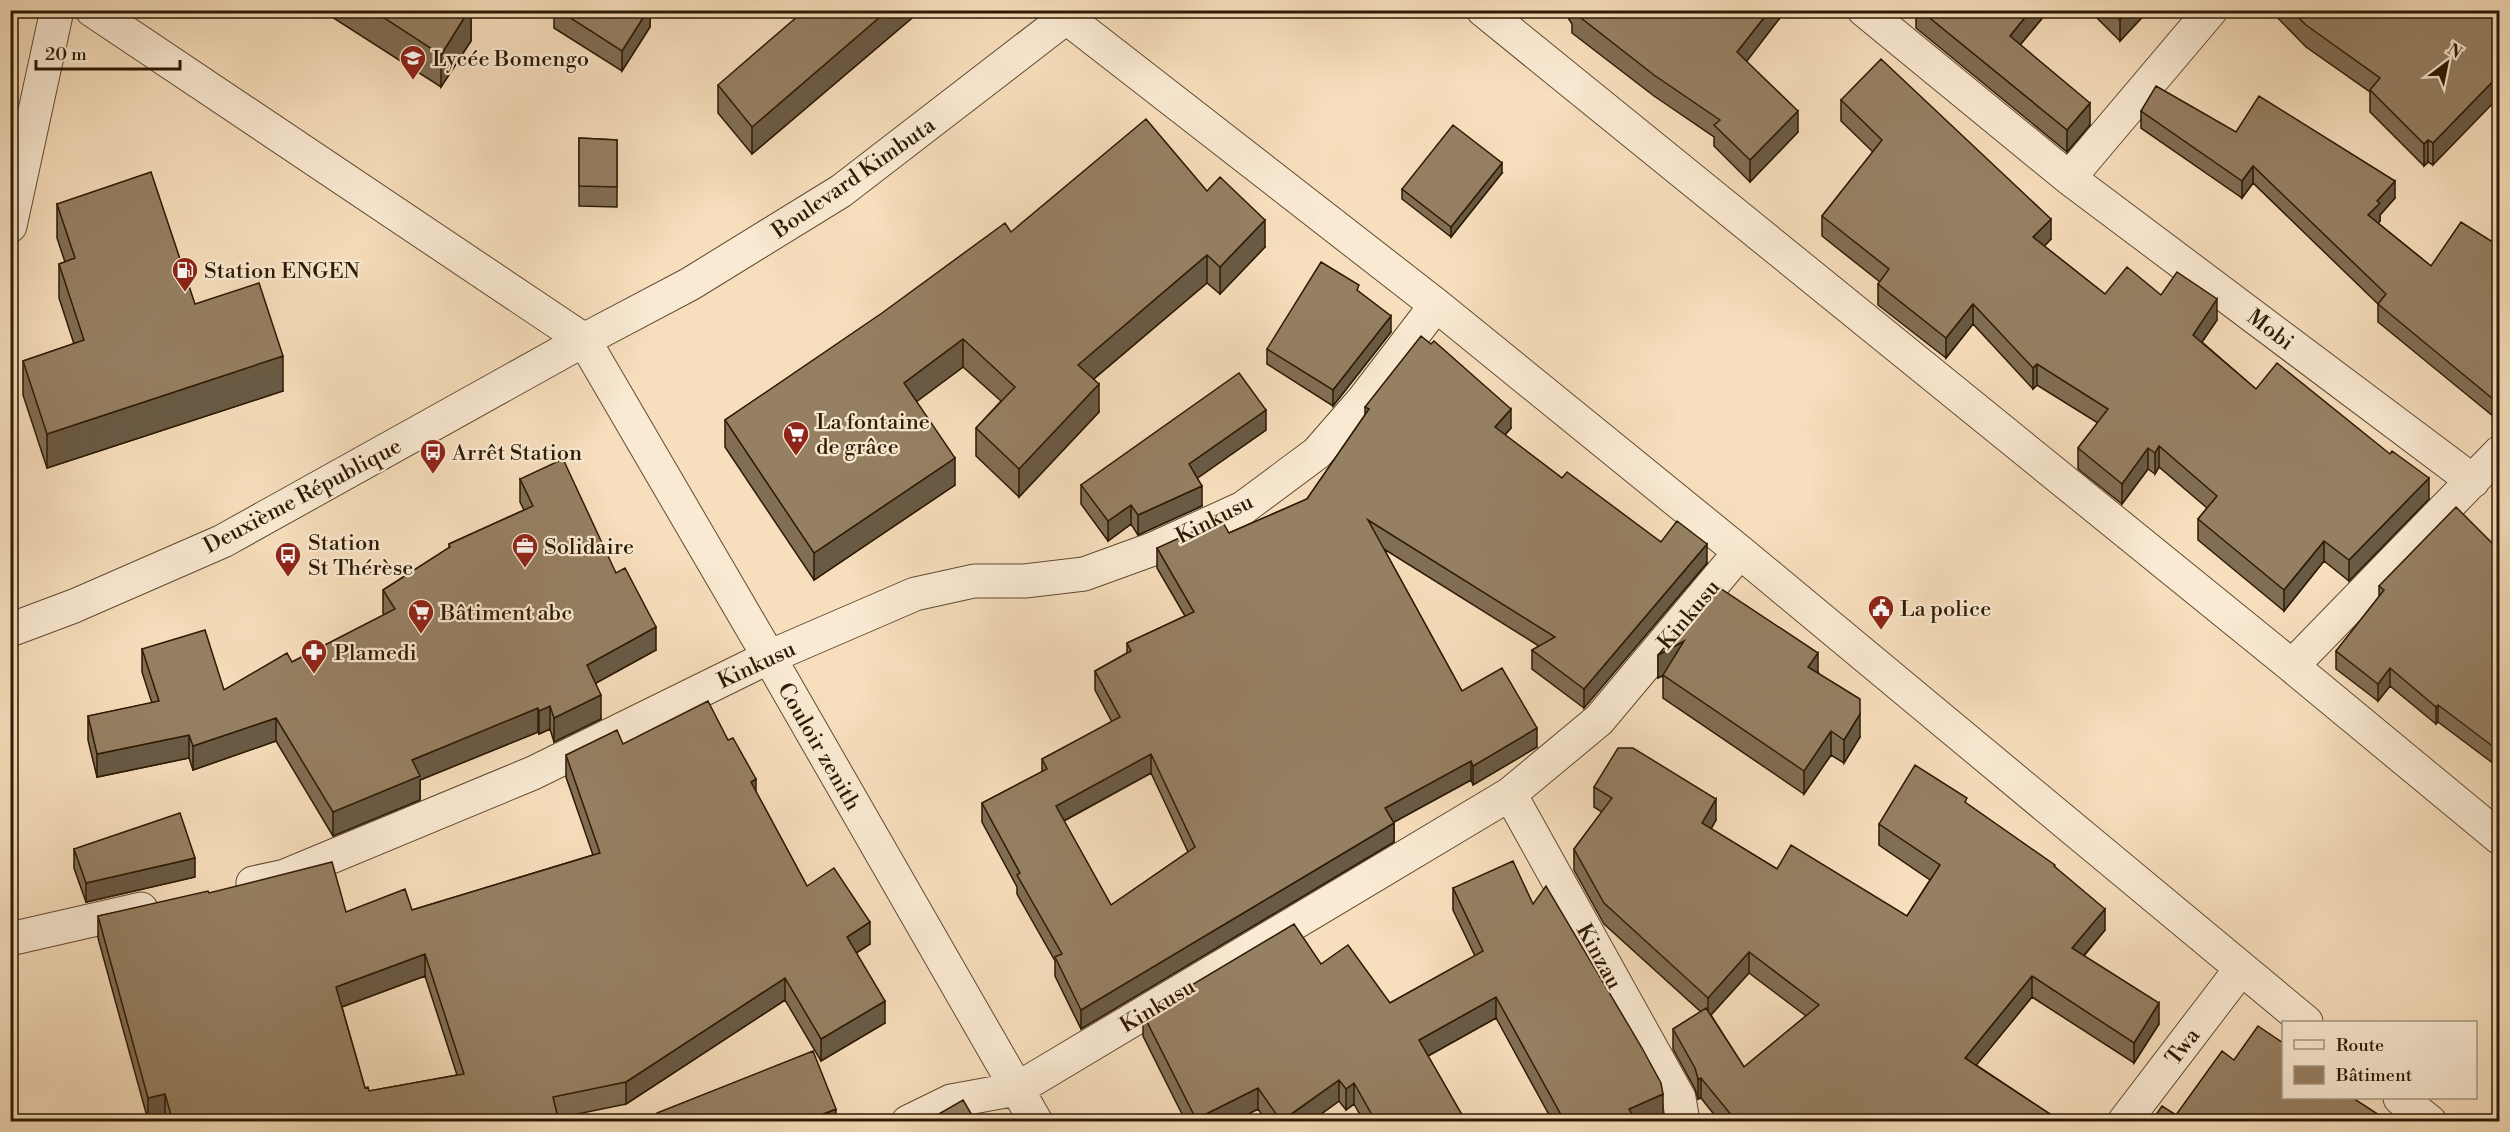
<svg xmlns="http://www.w3.org/2000/svg" width="2510" height="1132" font-family="'Libre Bodoni',serif">
<style>
.lines{fill:none;stroke-linecap:round;stroke-linejoin:round}
.minor-casing{stroke:#604b31;stroke-width:35}
.tertiary-casing{stroke:#604b31;stroke-width:35}
.minor{stroke:#faead3;stroke-width:33}
.tertiary{stroke:#faead3;stroke-width:33}
.wall{fill:#816e55;stroke:#2d1a03;stroke-width:1.5;fill-rule:evenodd}
.shaded-wall{fill:#695a45;stroke:#2d1a03;stroke-width:1.5}
.building{fill:#968063;stroke:#2d1a03;stroke-width:1.5;fill-rule:evenodd}
.labels{text-anchor:middle;stroke-width:4.5;stroke-linejoin:round;paint-order:stroke}
.poi-label{font-size:22px;fill:#2d1a03;stroke:#faead3;text-anchor:start}
.street-label{font-size:22px;fill:#2d1a03;stroke:#faead3}
</style>
<rect width="100%" height="100%" fill="#f7debc"/>
<filter id="stains"><feTurbulence type="fractalNoise" baseFrequency=".00333" numOctaves="4"/><feColorMatrix values="0 0 0 0 .2 0 0 0 0 .09 0 0 0 0 .02 0 0 0 .5 -.17"/></filter>
<radialGradient id="worn" r=".72"><stop offset=".6" stop-color="#630" stop-opacity="0"/><stop offset="1" stop-color="#630" stop-opacity=".3"/></radialGradient>
<g class="lines">
<g class="minor-casing">
<path id="minor" d="M 92,10 L 584,340 L 769,657 L 1036,1122
M 1483,10 L 2292,666 L 2500,838
M 1864,10 L 2069,178 L 2473,481
M 1067,18 L 1436,305 L 1740,552 L 2306,1022
M 2069,178 L 2211,10
M 10,226 L 57,10
M 2292,666 L 2500,452
M 1510,794 L 1679,1098 L 1683,1122
M 253,883 L 285,876 L 533,773 L 769,657 L 915,594 L 974,581 L 1025,581 L 1084,574 L 1153,549 L 1243,508 L 1317,453 L 1364,399 L 1436,305
M 10,939 L 141,909
M 2400,1098 L 2430,1122
M 908,1122 L 951,1101 L 1017,1089 L 1510,794 L 1599,720 L 1740,552
M 2124,1122 L 2240,970"/>
</g>
<g class="tertiary-casing">
<path id="tertiary" d="M 10,630 L 74,606 L 223,541 L 584,340 L 690,284 L 841,191 L 1076,10"/>
</g>
<use href="#minor" class="minor"/>
<use href="#tertiary" class="tertiary"/>
</g>
<path class="wall" d="M 321,10 L 471,10 L 471,41 L 441,87 Z
M 554,10 L 650,10 L 650,27 L 622,71 L 554,28 Z
M 918,10 L 918,13 L 752,154 L 718,113 L 718,85 Z
M 1563,10 L 1786,10 L 1746,61 L 1798,132 L 1750,182 L 1714,146 L 1714,137 L 1654,96 L 1572,33 L 1572,24 Z
M 1916,10 L 2049,10 L 2020,45 L 2090,125 L 2067,152 L 1916,28 Z
M 2089,10 L 2149,10 L 2120,41 Z
M 2270,10 L 2499,10 L 2433,165 L 2428,162 L 2424,166 L 2370,112 L 2370,92 L 2306,47 Z
M 1841,100 L 2051,239 L 2044,246 L 2105,294 L 2161,295 L 2217,320 L 2202,342 L 2256,389 L 2429,499 L 2349,581 L 2324,561 L 2284,611 L 2198,540 L 2198,519 L 2207,508 L 2159,467 L 2155,474 L 2148,469 L 2122,504 L 2078,469 L 2078,448 L 2098,423 L 2037,385 L 2033,389 L 1973,324 L 1946,358 L 1878,305 L 1878,284 L 1880,282 L 1822,236 L 1822,216 L 1873,152 L 1841,121 Z
M 2141,111 L 2236,132 L 2395,198 L 2380,215 L 2380,221 L 2378,223 L 2431,266 L 2499,246 L 2499,421 L 2378,322 L 2378,304 L 2253,183 L 2242,198 L 2141,128 Z
M 579,138 L 617,140 L 617,207 L 579,206 Z
M 1502,173 L 1451,237 L 1402,199 L 1402,189 Z
M 57,204 L 195,304 L 283,391 L 47,468 L 23,395 L 23,361 L 74,344 L 59,298 L 59,264 L 65,262 L 57,238 Z
M 1011,232 L 1265,247 L 1220,294 L 1207,283 L 1094,379 L 1099,412 L 1019,497 L 976,456 L 976,428 L 1001,401 L 963,367 L 916,401 L 955,485 L 814,580 L 725,447 L 725,420 Z
M 1359,292 L 1391,332 L 1333,406 L 1267,364 L 1267,349 Z
M 1365,407 L 1511,428 L 1505,435 L 1562,478 L 1661,542 L 1707,563 L 1584,708 L 1532,669 L 1532,650 L 1539,646 L 1384,549 L 1462,691 L 1537,747 L 1473,785 L 1471,780 L 1394,822 L 1394,842 L 1081,1029 L 1055,976 L 1055,961 L 1017,894 L 1017,887 L 982,822 L 982,803 L 1042,772 L 1042,759 L 1112,722 L 1095,690 L 1095,671 L 1127,653 L 1127,643 L 1185,616 L 1157,568 L 1157,548 L 1229,533 L 1307,499 L 1365,415 ZM 1151,773 L 1188,852 L 1111,905 L 1064,821 Z
M 1266,430 L 1197,478 L 1202,506 L 1138,535 L 1131,524 L 1108,541 L 1081,504 L 1081,485 Z
M 520,479 L 616,573 L 656,650 L 596,683 L 601,719 L 554,742 L 550,729 L 539,734 L 538,732 L 420,780 L 420,800 L 333,836 L 276,741 L 193,770 L 189,758 L 97,777 L 88,740 L 88,716 L 152,703 L 142,672 L 142,649 L 224,690 L 292,662 L 384,615 L 383,613 L 383,590 L 449,548 L 449,544 L 524,510 L 520,502 Z
M 2499,544 L 2499,779 L 2494,774 L 2494,764 L 2438,722 L 2436,724 L 2390,686 L 2378,701 L 2336,669 L 2336,651 L 2379,597 L 2379,586 L 2497,548 Z
M 1658,655 L 1818,672 L 1860,737 L 1844,763 L 1831,755 L 1804,794 L 1663,698 L 1663,676 L 1658,678 Z
M 623,744 L 756,792 L 807,886 L 870,944 L 856,953 L 885,1023 L 821,1061 L 785,1000 L 626,1104 L 558,1118 L 559,1122 L 166,1122 L 165,1116 L 148,1120 L 98,938 L 98,916 L 209,893 L 346,912 L 412,910 L 593,855 L 566,777 L 566,755 ZM 425,976 L 457,1075 L 369,1091 L 365,1088 L 342,1007 Z
M 1594,787 L 1716,820 L 1711,829 L 1777,869 L 1907,916 L 1930,880 L 1879,845 L 1879,824 L 1967,804 L 2055,867 L 2105,930 L 2084,956 L 2159,1024 L 2134,1063 L 2032,997 L 1976,1065 L 2062,1122 L 1720,1122 L 1701,1098 L 1698,1099 L 1695,1089 L 1673,1049 L 1673,1029 L 1701,1012 L 1604,924 L 1574,870 L 1574,849 L 1602,812 L 1594,807 ZM 1749,973 L 1806,1016 L 1744,1067 L 1711,1015 Z
M 74,849 L 195,877 L 86,902 L 74,868 Z
M 1453,888 L 1533,904 L 1663,1115 L 1648,1122 L 1553,1122 L 1496,1018 L 1428,1056 L 1466,1122 L 1364,1122 L 1354,1104 L 1346,1110 L 1339,1101 L 1310,1122 L 1267,1122 L 1258,1109 L 1233,1122 L 1186,1122 L 1143,1036 L 1143,1014 L 1321,964 L 1390,1003 L 1475,956 L 1453,910 Z"/>
<path class="shaded-wall" d="M 469,10 L 471,10 L 471,41 L 441,87 L 441,55 Z
M 648,10 L 650,10 L 650,27 L 622,71 L 622,51 Z
M 888,10 L 918,10 L 918,13 L 752,154 L 752,127 Z
M 1770,10 L 1786,10 L 1737,74 L 1737,52 Z
M 2031,10 L 2049,10 L 2010,57 L 2010,36 Z
M 2129,10 L 2149,10 L 2120,41 L 2120,20 Z
M 2499,75 L 2499,97 L 2433,165 L 2433,143 Z
M 2090,103 L 2090,125 L 2067,152 L 2067,130 Z
M 1798,111 L 1798,132 L 1750,182 L 1750,160 Z
M 2428,140 L 2428,162 L 2424,166 L 2424,144 Z
M 1502,163 L 1502,173 L 1451,237 L 1451,227 Z
M 2253,166 L 2253,183 L 2242,198 L 2242,181 Z
M 2395,181 L 2395,198 L 2380,215 L 2380,221 L 2368,233 L 2368,215 L 2377,201 Z
M 2051,219 L 2051,239 L 2033,258 L 2033,237 Z
M 1265,220 L 1265,247 L 1220,294 L 1220,267 Z
M 1207,255 L 1207,283 L 1078,392 L 1078,365 Z
M 2217,299 L 2217,320 L 2193,355 L 2193,335 Z
M 1973,304 L 1973,324 L 1946,358 L 1946,338 Z
M 1391,316 L 1391,332 L 1333,406 L 1333,390 Z
M 963,339 L 963,367 L 904,411 L 904,383 Z
M 283,356 L 283,391 L 47,468 L 47,434 Z
M 2037,364 L 2037,385 L 2033,389 L 2033,368 Z
M 1099,384 L 1099,412 L 1019,497 L 1019,469 Z
M 1511,409 L 1511,428 L 1495,446 L 1495,427 Z
M 1266,410 L 1266,430 L 1189,484 L 1189,464 Z
M 2159,446 L 2159,467 L 2155,474 L 2155,453 Z
M 2148,448 L 2148,469 L 2122,504 L 2122,484 Z
M 955,458 L 955,485 L 814,580 L 814,553 Z
M 2429,478 L 2429,499 L 2349,581 L 2349,560 Z
M 1202,486 L 1202,506 L 1138,535 L 1138,515 Z
M 1131,505 L 1131,524 L 1108,541 L 1108,521 Z
M 2324,541 L 2324,561 L 2284,611 L 2284,590 Z
M 1707,544 L 1707,563 L 1584,708 L 1584,689 Z
M 656,627 L 656,650 L 587,688 L 587,665 Z
M 1684,641 L 1684,664 L 1658,678 L 1658,655 Z
M 1818,653 L 1818,676 L 1808,667 Z
M 2390,668 L 2390,686 L 2378,701 L 2378,684 Z
M 601,695 L 601,719 L 554,742 L 554,718 Z
M 2438,705 L 2438,722 L 2436,724 L 2436,707 Z
M 550,706 L 550,729 L 539,734 L 539,711 Z
M 538,708 L 538,732 L 420,780 L 420,800 L 333,836 L 333,812 L 412,760 Z
M 1860,714 L 1860,737 L 1844,763 L 1844,740 Z
M 276,718 L 276,741 L 193,770 L 193,746 Z
M 1537,728 L 1537,747 L 1473,785 L 1473,766 Z
M 1831,731 L 1831,755 L 1804,794 L 1804,771 Z
M 189,735 L 189,758 L 97,777 L 97,754 Z
M 1151,754 L 1151,773 L 1056,825 L 1056,806 Z
M 1471,761 L 1471,780 L 1385,827 L 1385,808 Z
M 756,779 L 756,801 L 751,782 Z
M 1716,799 L 1716,820 L 1702,844 L 1702,823 Z
M 1394,823 L 1394,842 L 1081,1029 L 1081,1010 Z
M 195,858 L 195,877 L 86,902 L 86,883 Z
M 2105,909 L 2105,930 L 2072,969 L 2072,948 Z
M 870,922 L 870,944 L 847,959 L 847,937 Z
M 1749,952 L 1749,973 L 1708,1018 L 1708,998 Z
M 425,954 L 425,976 L 336,1009 L 336,987 Z
M 2032,976 L 2032,997 L 1965,1079 L 1965,1058 Z
M 785,978 L 785,1000 L 626,1104 L 626,1082 Z
M 1496,997 L 1496,1018 L 1419,1061 L 1419,1040 Z
M 885,1001 L 885,1023 L 821,1061 L 821,1039 Z
M 2159,1003 L 2159,1024 L 2134,1063 L 2134,1043 Z
M 1701,1078 L 1701,1098 L 1698,1099 L 1698,1079 Z
M 1339,1080 L 1339,1101 L 1310,1122 L 1281,1122 Z
M 1354,1083 L 1354,1104 L 1346,1110 L 1346,1089 Z
M 1258,1088 L 1258,1109 L 1233,1122 L 1196,1122 L 1196,1119 Z
M 165,1094 L 165,1116 L 148,1120 L 148,1098 Z
M 1663,1094 L 1663,1115 L 1648,1122 L 1629,1122 L 1629,1109 Z
M 836,1109 L 836,1122 L 803,1122 Z"/>
<path class="building" d="M 372,10 L 469,10 L 441,55 Z
M 558,10 L 648,10 L 622,51 Z
M 805,10 L 888,10 L 752,127 L 718,85 Z
M 1573,10 L 1770,10 L 1737,52 L 1798,111 L 1750,160 L 1714,125 L 1720,120 L 1654,75 L 1572,11 Z
M 1920,10 L 2031,10 L 2010,36 L 2090,103 L 2067,130 Z
M 2111,10 L 2129,10 L 2120,20 Z
M 2291,10 L 2499,10 L 2499,75 L 2433,143 L 2428,140 L 2424,144 L 2370,90 L 2380,78 L 2306,25 Z
M 1881,59 L 2051,219 L 2033,237 L 2105,294 L 2127,267 L 2161,295 L 2177,272 L 2217,299 L 2193,335 L 2256,389 L 2277,363 L 2390,454 L 2392,451 L 2429,478 L 2349,560 L 2324,541 L 2284,590 L 2198,519 L 2217,496 L 2159,446 L 2155,453 L 2148,448 L 2122,484 L 2078,448 L 2108,409 L 2037,364 L 2033,368 L 1973,304 L 1946,338 L 1878,284 L 1889,269 L 1822,216 L 1882,140 L 1841,100 Z
M 2156,86 L 2236,132 L 2259,96 L 2395,181 L 2377,201 L 2380,203 L 2368,215 L 2431,266 L 2461,222 L 2499,246 L 2499,404 L 2378,304 L 2386,294 L 2253,166 L 2242,181 L 2141,111 Z
M 1146,119 L 1207,191 L 1220,177 L 1265,220 L 1220,267 L 1207,255 L 1078,365 L 1099,384 L 1019,469 L 976,428 L 1015,387 L 963,339 L 904,383 L 955,458 L 814,553 L 725,420 L 882,313 L 1005,223 L 1011,232 Z
M 1453,125 L 1502,163 L 1451,227 L 1402,189 Z
M 579,138 L 617,140 L 617,187 L 579,186 Z
M 151,172 L 195,304 L 259,283 L 283,356 L 47,434 L 23,361 L 84,340 L 59,264 L 75,258 L 57,204 Z
M 1321,262 L 1359,285 L 1357,290 L 1391,316 L 1333,390 L 1267,349 Z
M 1421,336 L 1431,344 L 1434,341 L 1511,409 L 1495,427 L 1562,478 L 1567,472 L 1661,542 L 1677,521 L 1707,544 L 1584,689 L 1532,650 L 1555,637 L 1368,520 L 1462,691 L 1502,668 L 1537,728 L 1473,766 L 1471,761 L 1385,808 L 1394,823 L 1081,1010 L 1055,957 L 1062,954 L 1017,875 L 1020,873 L 982,803 L 1047,769 L 1042,759 L 1120,717 L 1095,671 L 1131,651 L 1127,643 L 1194,612 L 1157,548 L 1221,519 L 1229,533 L 1307,499 L 1369,409 L 1365,407 ZM 1151,754 L 1195,847 L 1111,905 L 1056,806 Z
M 1239,373 L 1266,410 L 1189,464 L 1202,486 L 1138,515 L 1131,505 L 1108,521 L 1081,485 Z
M 563,459 L 616,573 L 625,568 L 656,627 L 587,665 L 601,695 L 554,718 L 550,706 L 539,711 L 538,708 L 412,760 L 420,776 L 333,812 L 276,718 L 193,746 L 189,735 L 97,754 L 88,716 L 159,701 L 142,649 L 205,630 L 224,690 L 287,653 L 292,662 L 395,609 L 383,590 L 450,547 L 449,544 L 533,506 L 520,479 Z
M 2456,507 L 2497,548 L 2499,544 L 2499,762 L 2494,757 L 2499,751 L 2438,705 L 2436,707 L 2390,668 L 2378,684 L 2336,651 L 2384,590 L 2379,586 Z
M 1717,586 L 1818,653 L 1808,667 L 1860,699 L 1860,714 L 1844,740 L 1831,731 L 1804,771 L 1663,675 L 1684,641 L 1658,655 Z
M 708,701 L 728,740 L 733,738 L 756,779 L 751,782 L 807,886 L 834,868 L 870,922 L 847,937 L 885,1001 L 821,1039 L 785,978 L 626,1082 L 553,1097 L 559,1122 L 173,1122 L 165,1094 L 148,1098 L 98,916 L 208,891 L 209,893 L 332,862 L 346,912 L 405,889 L 412,910 L 600,853 L 566,755 L 617,730 L 623,744 ZM 425,954 L 464,1074 L 369,1091 L 368,1087 L 365,1088 L 336,987 Z
M 1618,748 L 1633,748 L 1716,799 L 1702,823 L 1777,869 L 1791,845 L 1907,916 L 1940,865 L 1879,824 L 1915,765 L 1967,798 L 1965,802 L 2055,865 L 2054,866 L 2105,909 L 2072,948 L 2159,1003 L 2134,1043 L 2032,976 L 1965,1058 L 2062,1122 L 1737,1122 L 1701,1078 L 1698,1079 L 1695,1068 L 1673,1029 L 1706,1008 L 1744,1067 L 1819,1005 L 1749,952 L 1708,998 L 1604,903 L 1574,849 L 1612,798 L 1594,787 Z
M 180,813 L 195,858 L 86,883 L 74,849 Z
M 1513,861 L 1533,904 L 1546,886 L 1642,1048 L 1661,1083 L 1663,1094 L 1629,1109 L 1636,1122 L 1565,1122 L 1496,997 L 1419,1040 L 1466,1122 L 1376,1122 L 1354,1083 L 1346,1089 L 1339,1080 L 1281,1121 L 1258,1088 L 1196,1119 L 1143,1014 L 1294,924 L 1321,964 L 1348,945 L 1390,1003 L 1483,951 L 1453,888 Z
M 2258,1026 L 2283,1043 L 2283,1098 L 2353,1098 L 2390,1122 L 2151,1122 L 2162,1106 L 2176,1115 L 2222,1051 L 2234,1060 Z
M 813,1051 L 836,1109 L 803,1122 L 658,1122 L 657,1113 Z
M 963,1100 L 976,1122 L 925,1122 Z
M 2399,1117 L 2406,1122 L 2395,1122 Z"/>
<defs>
<g id="school-pin" transform="scale(1.35)"><path d="M0 17L-7.5 6A9.5 9.5 0 1 1 7.5 6Z" fill="#8f2418" stroke="#faead3"/><path d="M0-5L7-2L0 1L-7-2ZM-4 1L0 2.5L4 1V4Q0 6-4 4Z" fill="#fff"/></g>
<g id="fuel-pin" transform="scale(1.35)"><path d="M0 17L-7.5 6A9.5 9.5 0 1 1 7.5 6Z" fill="#8f2418" stroke="#faead3"/><path d="M-5.5-6h7V0h2V4h1.3V-2.5L3-4.5l.8-.8L6-3V5H2.5V1h-1V6h-7ZM-4.2-4.7v3.2H.2V-4.7Z" fill="#fff"/></g>
<g id="supermarket-pin" transform="scale(1.35)"><path d="M0 17L-7.5 6A9.5 9.5 0 1 1 7.5 6Z" fill="#8f2418" stroke="#faead3"/><path d="M-6-5.5h2.5l.6 2H6L4.5 2H-2.5L-4.4-4H-6ZM-1.5 3.2a1.3 1.3 0 1 0 .1 0ZM3 3.2a1.3 1.3 0 1 0 .1 0Z" fill="#fff"/></g>
<g id="bus-pin" transform="scale(1.35)"><path d="M0 17L-7.5 6A9.5 9.5 0 1 1 7.5 6Z" fill="#8f2418" stroke="#faead3"/><path d="M-5-6H5V4H4V6H2V4H-2V6H-4V4H-5ZM-3.5-4V0h7V-4ZM-3.5 1.2v1.5H-2V1.2ZM2 1.2v1.5H3.5V1.2Z" fill="#fff"/></g>
<g id="office-pin" transform="scale(1.35)"><path d="M0 17L-7.5 6A9.5 9.5 0 1 1 7.5 6Z" fill="#8f2418" stroke="#faead3"/><path d="M-6-3h4V-5.5h4V-3h4V5H-6ZM-1-4.5V-3h2v-1.5ZM-6 0V1H6V0Z" fill="#fff"/></g>
<g id="civic-pin" transform="scale(1.35)"><path d="M0 17L-7.5 6A9.5 9.5 0 1 1 7.5 6Z" fill="#8f2418" stroke="#faead3"/><path d="M-.6-6.5H3V-4.5H.6V-3L4-1V1h2V6H-6V1h2V-1L-.6-3ZM-1.2 2.5V6h2.4V2.5Z" fill="#fff"/></g>
<g id="pharmacy-pin" transform="scale(1.35)"><path d="M0 17L-7.5 6A9.5 9.5 0 1 1 7.5 6Z" fill="#8f2418" stroke="#faead3"/><path d="M-2-6h4v4h4v4h-4v4h-4v-4h-4v-4h4Z" fill="#fff"/></g>
</defs>
<g fill-rule="evenodd">
<use href="#school-pin" x="413" y="58"/>
<use href="#fuel-pin" x="185" y="270"/>
<use href="#supermarket-pin" x="796" y="434"/>
<use href="#bus-pin" x="433" y="452"/>
<use href="#office-pin" x="525" y="546"/>
<use href="#bus-pin" x="288" y="555"/>
<use href="#civic-pin" x="1881" y="608"/>
<use href="#supermarket-pin" x="421" y="612"/>
<use href="#pharmacy-pin" x="314" y="652"/>
</g>
<g class="labels">
<g class="poi-label">
<text x="432" y="66">Lycée Bomengo</text>
<text x="204" y="278">Station ENGEN</text>
<text x="816" y="429">La fontaine<tspan x="816" dy="25">de grâce</tspan></text>
<text x="452" y="460">Arrêt Station</text>
<text x="308" y="550">Station<tspan x="308" dy="25">St Thérèse</tspan></text>
<text x="544" y="554">Solidaire</text>
<text x="1900" y="616">La police</text>
<text x="440" y="620">Bâtiment abc</text>
<text x="334" y="660">Plamedi</text>
</g>
<g class="street-label">
<text transform="translate(853 177) rotate(-35)" y="8">Boulevard Kimbuta</text>
<text transform="translate(2271 329) rotate(37)" y="8">Mobi</text>
<text transform="translate(302 495) rotate(-28)" y="8">Deuxième République</text>
<text transform="translate(1214 518) rotate(-27)" y="8">Kinkusu</text>
<text transform="translate(1688 614) rotate(-50)" y="8">Kinkusu</text>
<text transform="translate(756 664) rotate(-25)" y="8">Kinkusu</text>
<text transform="translate(820 746) rotate(60)" y="8">Couloir zenith</text>
<text transform="translate(1600 956) rotate(61)" y="8">Kinzau</text>
<text transform="translate(1157 1005) rotate(-31)" y="8">Kinkusu</text>
<text transform="translate(2182 1046) rotate(-52)" y="8">Twa</text>
</g>
</g>
<rect width="2510" height="1132" fill="none" stroke="#f7debc" stroke-width="36"/>
<rect x="12" y="12" width="2486" height="1108" fill="none" stroke="#2d1a03" stroke-width="3"/>
<rect x="18" y="18" width="2474" height="1096" fill="none" stroke="#2d1a03" stroke-width="1.5"/>
<rect x="2282" y="1021" width="195" height="78" fill="#faead3" stroke="#a89780" stroke-width="1.5"/>
<rect x="2294" y="1040" width="30" height="9" fill="#faead3" stroke="#a89780" stroke-width="1.5"/>
<text x="2336" y="1051" font-size="18" fill="#2d1a03">Route</text>
<rect x="2294" y="1066" width="30" height="18" fill="#968063" stroke="#a89780" stroke-width="1.5"/>
<text x="2336" y="1081" font-size="18" fill="#2d1a03">Bâtiment</text>
<g transform="translate(2447 63) rotate(32)" stroke="#faead3" stroke-width="4.5" paint-order="stroke">
<path d="M0-4.5L10 22L0 15L-10 22Z" fill="#2d1a03"/>
<text y="-9" font-size="16" font-weight="bold" text-anchor="middle" fill="#2d1a03">N</text>
</g>
<path d="M36 60v9h144v-9" fill="none" stroke="#2d1a03" stroke-width="3"/>
<text x="45" y="60" font-size="18" fill="#2d1a03" stroke="#faead3" stroke-width="4.5" paint-order="stroke">20 m</text>
<rect width="100%" height="100%" filter="url(#stains)"/>
<rect width="100%" height="100%" fill="url(#worn)"/>
</svg>
